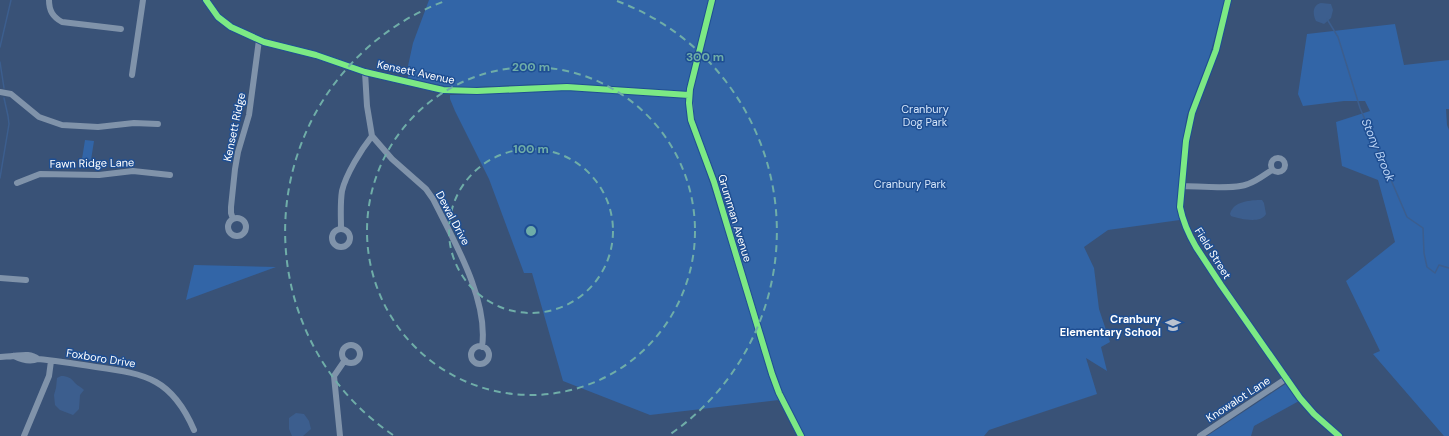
<svg xmlns="http://www.w3.org/2000/svg" width="1449" height="436" font-family="'DM Sans',sans-serif">
<style>
.green{fill:#3265a7}
.water{fill:#3c5e8e}
.lines{fill:none;stroke-linecap:round;stroke-linejoin:round}
.stream{stroke:#3c5e8e;stroke-width:1.5}
.minor{stroke:#8093aa;stroke-width:6}
.tertiary{stroke:#8093aa;stroke-width:7}
.cycleway-casing{stroke:#1e4e92;stroke-width:8}
.cycleway{stroke:#7ce984;stroke-width:6}
.ring{fill:none;stroke:#6fada8;stroke-width:2;stroke-dasharray:7 5}
.labels{text-anchor:middle;stroke-width:3;stroke-linejoin:round;paint-order:stroke}
.street-label{font-size:11px;fill:#fff;stroke:#1e4e92}
.park-label{font-size:11px;fill:#d4e5fa;stroke:#1e4e92}
.poi-label{font-size:11px;font-weight:bold;fill:#fff;stroke:#1e4e92;text-anchor:end}
.water-label{font-size:12px;font-style:italic;fill:#bbd4f5;stroke:#1e4e92}
.centre{fill:#6fada8;stroke:#1e4e92;stroke-width:2}
.ring-label{font-size:12px;text-anchor:middle;font-weight:bold;fill:#6fada8;stroke:#1e4e92;stroke-width:3;stroke-linejoin:round;paint-order:stroke}
</style>
<rect width="100%" height="100%" fill="#395277"/>
<path class="green" d="M 429,0 L 1225,0 L 1209,58 L 1187,115 L 1183,139 L 1184,157 L 1183,208 L 1187,219 L 1108,230 L 1084,247 L 1094,268 L 1099,309 L 1110,342 L 1101,347 L 1107,371 L 1086,358 L 1097,394 L 989,430 L 984,436 L 804,436 L 783,394 L 777,380 L 733,237 L 704,164 L 779,400 L 650,415 L 563,381 L 532,273 L 524,273 L 489,179 L 455,111 L 450,99 L 450,95 L 502,93 L 570,84 L 545,84 L 453,88 L 408,78 L 408,66 L 413,43 Z
M 1395,24 L 1404,65 L 1449,60 L 1449,109 L 1446,109 L 1447,125 L 1449,130 L 1449,436 L 1444,436 L 1373,354 L 1380,351 L 1346,281 L 1395,242 L 1378,180 L 1342,166 L 1336,122 L 1370,111 L 1365,101 L 1344,101 L 1303,106 L 1298,94 L 1307,34 Z
M 85,140 L 94,141 L 91,160 L 82,159 Z
M 194,265 L 276,267 L 186,300 Z
M 1287,383 L 1299,401 L 1254,426 L 1251,436 L 1207,436 Z"/>
<path class="water" d="M 1321,3 L 1331,4 L 1333,10 L 1331,18 L 1324,24 L 1316,21 C 1312,13 1313,5 1321,3 Z
M 1262,200 L 1264,203 L 1266,214 C 1261,224 1240,219 1231,216 L 1230,214 C 1233,201 1251,200 1262,200 Z
M 61,376 C 68,376 71,378 75,383 C 78,386 81,387 84,390 L 80,395 L 79,409 L 73,415 L 60,410 L 55,405 L 54,395 L 56,388 L 57,378 Z
M 296,413 L 304,414 L 309,421 L 311,429 L 303,436 L 292,436 L 289,429 L 289,418 Z"/>
<g class="lines">
<path class="stream" d="M 1327,19 L 1338,37 L 1360,108 L 1407,217 L 1423,228 L 1424,253 L 1427,267 L 1435,273 L 1439,265 L 1449,268
M 0,47 L 11,0
M 0,62 L 4,88
M 0,178 L 9,124 L 8,116 L 4,98"/>
<path class="minor" d="M 49,0 C 49,11 53,17 62,22 L 121,29
M 1228,0 L 1216,50 L 1192,113 L 1186,141 L 1180,207 C 1183,222 1189,235 1196,247 L 1221,285 L 1300,398 L 1314,414 L 1339,436
M 365,72 L 367,106 L 372,136 L 392,159 L 426,189 L 433,199 C 453,239 489,300 482,347
M 132,75 L 143,0
M 0,92 L 11,94 L 39,117 L 62,125 L 98,127 L 134,123 L 158,124
M 689,95 L 712,0
M1271 165a7 7 0 1 1 14 0a7 7 0 1 1-14 0Z
M 17,183 L 40,174 L 99,175 L 133,171 L 170,175
M 1182,186 C 1198,186 1234,190 1248,184 C 1257,181 1264,175 1272,170
M228 227a9 9 0 1 1 18 0a9 9 0 1 1-18 0Z
M 233,219 L 231,213 L 231,207 L 235,169 L 238,152 L 249,115 L 259,40
M 341,229 C 341,217 340,203 342,191 C 346,174 361,150 372,136
M332 238a9 9 0 1 1 18 0a9 9 0 1 1-18 0Z
M 0,278 L 26,280
M342 354a9 9 0 1 1 18 0a9 9 0 1 1-18 0Z
M471 355a9 9 0 1 1 18 0a9 9 0 1 1-18 0Z
M 14,356 C 22,360 30,362 38,359 C 58,361 77,364 96,367 C 147,374 172,379 194,430
M 0,357 C 4,356 9,357 13,356 C 23,355 30,353 38,359
M 24,436 L 49,376 L 51,361
M 340,436 L 334,376 L 345,360
M 1200,436 L 1287,378"/>
<path class="tertiary" d="M 206,0 L 218,17 L 231,27 L 264,42 L 316,55 L 365,72 L 443,90 L 477,91 L 567,87 L 689,95 L 691,120 L 714,182 L 772,374 L 779,393 L 801,436"/>
<g class="cycleway-casing">
<path id="cycleway" d="M 206,0 L 218,17 L 231,27 L 264,42 L 316,55 L 365,72 L 443,90 L 477,91 L 567,87 L 689,95
M 712,0 L 690,89 L 689,103 L 691,120 L 714,182 L 772,374 L 779,393 L 801,436
M 1228,0 L 1216,50 L 1192,113 L 1186,141 L 1180,207 C 1183,222 1189,235 1196,247 L 1221,285 L 1300,398 L 1314,414 L 1339,436"/>
</g>
<use href="#cycleway" class="cycleway"/>
</g>
<g class="ring">
<circle cx="531" cy="231" r="82"/>
<circle cx="531" cy="231" r="164"/>
<path d="M393 435A246 246 0 0 1 445 1M617 1A246 246 0 0 1 669 435"/>
</g>
<defs>
<g id="school-bare" transform="scale(1.2)"><path d="M0-5L7-2L0 1L-7-2ZM-4 1L0 2.5L4 1V4Q0 6-4 4Z" fill="#bac2cf" stroke="#1e4e92" stroke-width="2.5" paint-order="stroke"/></g>
</defs>
<g fill-rule="evenodd">
<use href="#school-bare" x="1173" y="325"/>
</g>
<g class="labels">
<g class="street-label">
<text transform="translate(416 72) rotate(12)" y="4">Kensett Avenue</text>
<text transform="translate(234 127) rotate(-78)" y="4">Kensett Ridge</text>
<text transform="translate(92 163) rotate(-1)" y="4">Fawn Ridge Lane</text>
<text transform="translate(453 218) rotate(62)" y="4">Dewal Drive</text>
<text transform="translate(735 218) rotate(73)" y="4">Grumman Avenue</text>
<text transform="translate(1213 253) rotate(58)" y="4">Field Street</text>
<text transform="translate(101 358) rotate(9)" y="4">Foxboro Drive</text>
<text transform="translate(1238 399) rotate(-33)" y="4">Knowalot Lane</text>
</g>
<g class="park-label">
<text x="925" y="113">Cranbury<tspan x="925" dy="13">Dog Park</tspan></text>
<text x="910" y="188">Cranbury Park</text>
</g>
<g class="poi-label">
<text x="1161" y="323">Cranbury<tspan x="1161" dy="13">Elementary School</tspan></text>
</g>
<g class="water-label">
<text transform="translate(1378 150) rotate(67)" y="4">Stony Brook</text>
</g>
</g>
<circle cx="531" cy="231" r="6" class="centre"/>
<g class="ring-label">
<text x="705" y="61">300 m</text>
<text x="531" y="71">200 m</text>
<text x="531" y="153">100 m</text>
</g>
</svg>
